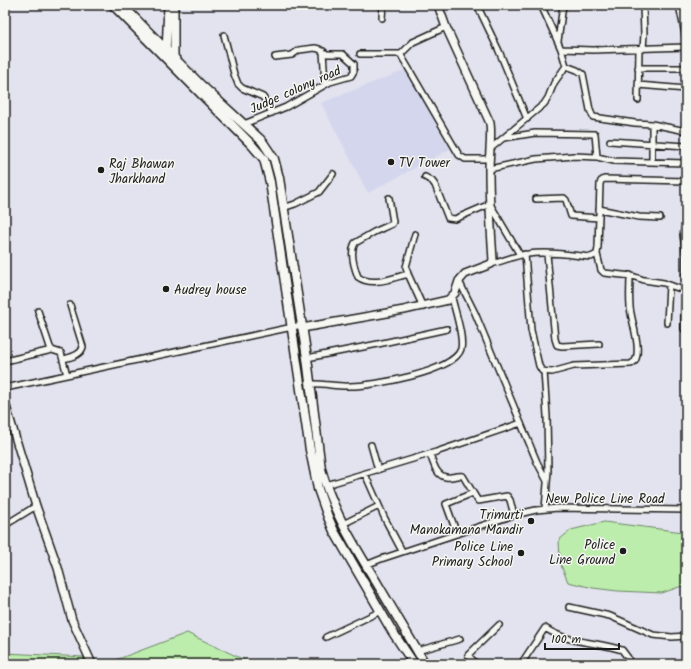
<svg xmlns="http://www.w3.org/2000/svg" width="691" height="669" font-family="Kalam,sans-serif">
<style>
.built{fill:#d4d6ed}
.green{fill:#bcedad;stroke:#6c8464}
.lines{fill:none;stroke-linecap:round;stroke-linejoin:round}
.street-casing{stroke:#1c1c1c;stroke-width:8}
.secondary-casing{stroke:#1c1c1c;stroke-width:10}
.primary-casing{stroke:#1c1c1c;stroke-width:11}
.street{stroke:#f6f6f2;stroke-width:5}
.secondary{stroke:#f6f6f2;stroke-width:7}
.primary{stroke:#f6f6f2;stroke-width:8}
.poi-dot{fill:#1c1c1c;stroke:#f6f6f2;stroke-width:1.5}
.labels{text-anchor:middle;stroke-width:3;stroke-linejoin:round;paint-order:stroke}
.street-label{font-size:13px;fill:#1c1c1c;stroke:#f6f6f2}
.poi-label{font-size:13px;fill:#1c1c1c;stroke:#f6f6f2;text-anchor:start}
</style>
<rect width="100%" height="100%" fill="#e2e3ef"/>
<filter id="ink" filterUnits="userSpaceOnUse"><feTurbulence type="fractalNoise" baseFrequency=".025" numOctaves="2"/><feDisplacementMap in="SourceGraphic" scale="8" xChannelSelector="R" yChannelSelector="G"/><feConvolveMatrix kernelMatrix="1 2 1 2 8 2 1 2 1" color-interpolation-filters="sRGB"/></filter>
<g filter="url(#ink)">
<path class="built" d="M 405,70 L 450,149 L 368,193 L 321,103 Z"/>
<path class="green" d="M 604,522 L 683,532 L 686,538 L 686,583 L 685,585 L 662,593 L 618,591 L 593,588 L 568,582 L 560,563 L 559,540 L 571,530 Z
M 187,633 L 253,664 L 105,664 Z
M 5,653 L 84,657 L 83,664 L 5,664 Z"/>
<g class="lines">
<g class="street-casing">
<path id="street" d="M 477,5 L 499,51 L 527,119
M 643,5 L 644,34 L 643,49
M 680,5 L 680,10 L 686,39
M 382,18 L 383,5
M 446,27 L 413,42 L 401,54 L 402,57 L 459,155 L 465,159 L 489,159
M 224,35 L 234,74 L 238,84 L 242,88 L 263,97 L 272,113
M 558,41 L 563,5
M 561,49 L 593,50 L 686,47
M 323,51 L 325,84
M 360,54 L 401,54
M 566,66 L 577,70 L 583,74 L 590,110 L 593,117 L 635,123 L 652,124 L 686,131
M 638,68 L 686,68
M 638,85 L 686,89
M 638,100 L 639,49
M 244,124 L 286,107 L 330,82 L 351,76 L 354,71 L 354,64 L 343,54 L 327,54 L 319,49 L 315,48 L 299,50 L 292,55 L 275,57
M 504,138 L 535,133 L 595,134 L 597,157
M 610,141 L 686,146
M 490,149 L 544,104 L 548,98 L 554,83 L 566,66 L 561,49 L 541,5
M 652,162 L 652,124
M 489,169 L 536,159 L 574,156 L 597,157 L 614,161 L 686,163
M 425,177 L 432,181 L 435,185 L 448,218 L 455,219 L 490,204 L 520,255
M 389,198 L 393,222 L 392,224 L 374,232 L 355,243 C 350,252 354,267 358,277 C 372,287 392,278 408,274
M 536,199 L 564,198 L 566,200 L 571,216 L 599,218
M 283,208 L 295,204 L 319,192 L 333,174
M 599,209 L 639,217 L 660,218
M 686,222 L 683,235 L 686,254 L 684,329 L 686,331
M 415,234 L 406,267 L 408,274 L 423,307
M 525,254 L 531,330 L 539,366 L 542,371 L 552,372 L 574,366 L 631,364 L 635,361 C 642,349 631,320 630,307 C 629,296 630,286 630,275
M 547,254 L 555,339 L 557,345 L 562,346 L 599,344
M 597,254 L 601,270 L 604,273 L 632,276 L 644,280 L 664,283 L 686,291
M 491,264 C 504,261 515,255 528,254 C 548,251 570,255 591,257 L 597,254 L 598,247 L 600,184 L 601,181 L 604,179 L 686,181
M 459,281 L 475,313 L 537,462 L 547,481
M 38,311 L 50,347 L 52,350 L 61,353 L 67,375
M 667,323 L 669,285
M 307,358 L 378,344 L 447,329
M 64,359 C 71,357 81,355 83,347 L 70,305
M 5,361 L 52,350
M 544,371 L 547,416 L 548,471 L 545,509
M 311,384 C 324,383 337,387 350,386 C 372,386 454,372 461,349 C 464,337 455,311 452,298
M 5,386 L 10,387 L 302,325
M 371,445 L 378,470
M 430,454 C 433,462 436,476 446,477 C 452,478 457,475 463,476 L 478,501 L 507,496 L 510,500 L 514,515
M 365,474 L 385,519 L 402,551
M 326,485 L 436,452 L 521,423
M 343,524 L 379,506
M 5,525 L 36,506
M 457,534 L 446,504 L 473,493
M 366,565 L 381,559 L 514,515 L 536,510 L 558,508 L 686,510
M 569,607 L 610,616 L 653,635 L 672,637 L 686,636
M 326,637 L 381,611
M 417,651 L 460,639
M 476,664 L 468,655 L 499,625
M 521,664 L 545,628 C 569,644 596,641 622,650 L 628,658 L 629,664"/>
</g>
<g class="secondary-casing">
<path id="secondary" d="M 174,5 L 174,61
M 166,53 L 168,5
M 302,328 L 404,310 L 448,300 L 455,293 L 459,281 L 465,274 L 491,264 L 493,260 C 491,230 489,200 489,170 C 489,154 492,138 490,123 L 446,27 L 438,5
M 5,403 L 36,506 L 58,568 L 72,620 L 92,664"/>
</g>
<g class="primary-casing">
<path id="primary" d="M 113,5 L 251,144 L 264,159 L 270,182 L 310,450 L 318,489 L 328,517 L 334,531 L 392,631 L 414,664
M 122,5 L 202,86 L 262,141 L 274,159 L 279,178 L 307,358 L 321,469 C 332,510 355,547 377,583 C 393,610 409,637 425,664"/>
</g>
<use href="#street" class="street"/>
<use href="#secondary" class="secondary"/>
<use href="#primary" class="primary"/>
</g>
</g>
<g class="poi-dot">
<circle cx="391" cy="162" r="4"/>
<circle cx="101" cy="170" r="4"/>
<circle cx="166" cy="289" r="4"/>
<circle cx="531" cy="521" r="4"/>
<circle cx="623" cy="551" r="4"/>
<circle cx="521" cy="553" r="4"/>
</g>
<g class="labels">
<g class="street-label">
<text transform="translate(295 89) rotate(-24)" y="5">Judge colony road</text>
<text x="605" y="503">New Police Line Road</text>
</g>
<g class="poi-label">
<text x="399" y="167">TV Tower</text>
<text x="109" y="168">Raj Bhawan<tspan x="109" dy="15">Jharkhand</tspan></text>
<text x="174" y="294">Audrey house</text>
<text x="523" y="519" text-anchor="end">Trimurti<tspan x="523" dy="15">Manokamana Mandir</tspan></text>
<text x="615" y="549" text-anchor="end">Police<tspan x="615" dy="15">Line Ground</tspan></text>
<text x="513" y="551" text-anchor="end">Police Line<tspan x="513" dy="15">Primary School</tspan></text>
</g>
</g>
<rect width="691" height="669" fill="none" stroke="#f6f6f2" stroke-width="20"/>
<rect x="10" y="10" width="671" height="649" fill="none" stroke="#1c1c1c" stroke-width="1.5" filter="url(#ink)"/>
<path d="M545 643v6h74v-6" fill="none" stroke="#1c1c1c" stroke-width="2"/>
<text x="551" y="643" font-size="12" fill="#1c1c1c" stroke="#f6f6f2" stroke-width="3" paint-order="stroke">100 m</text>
</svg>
